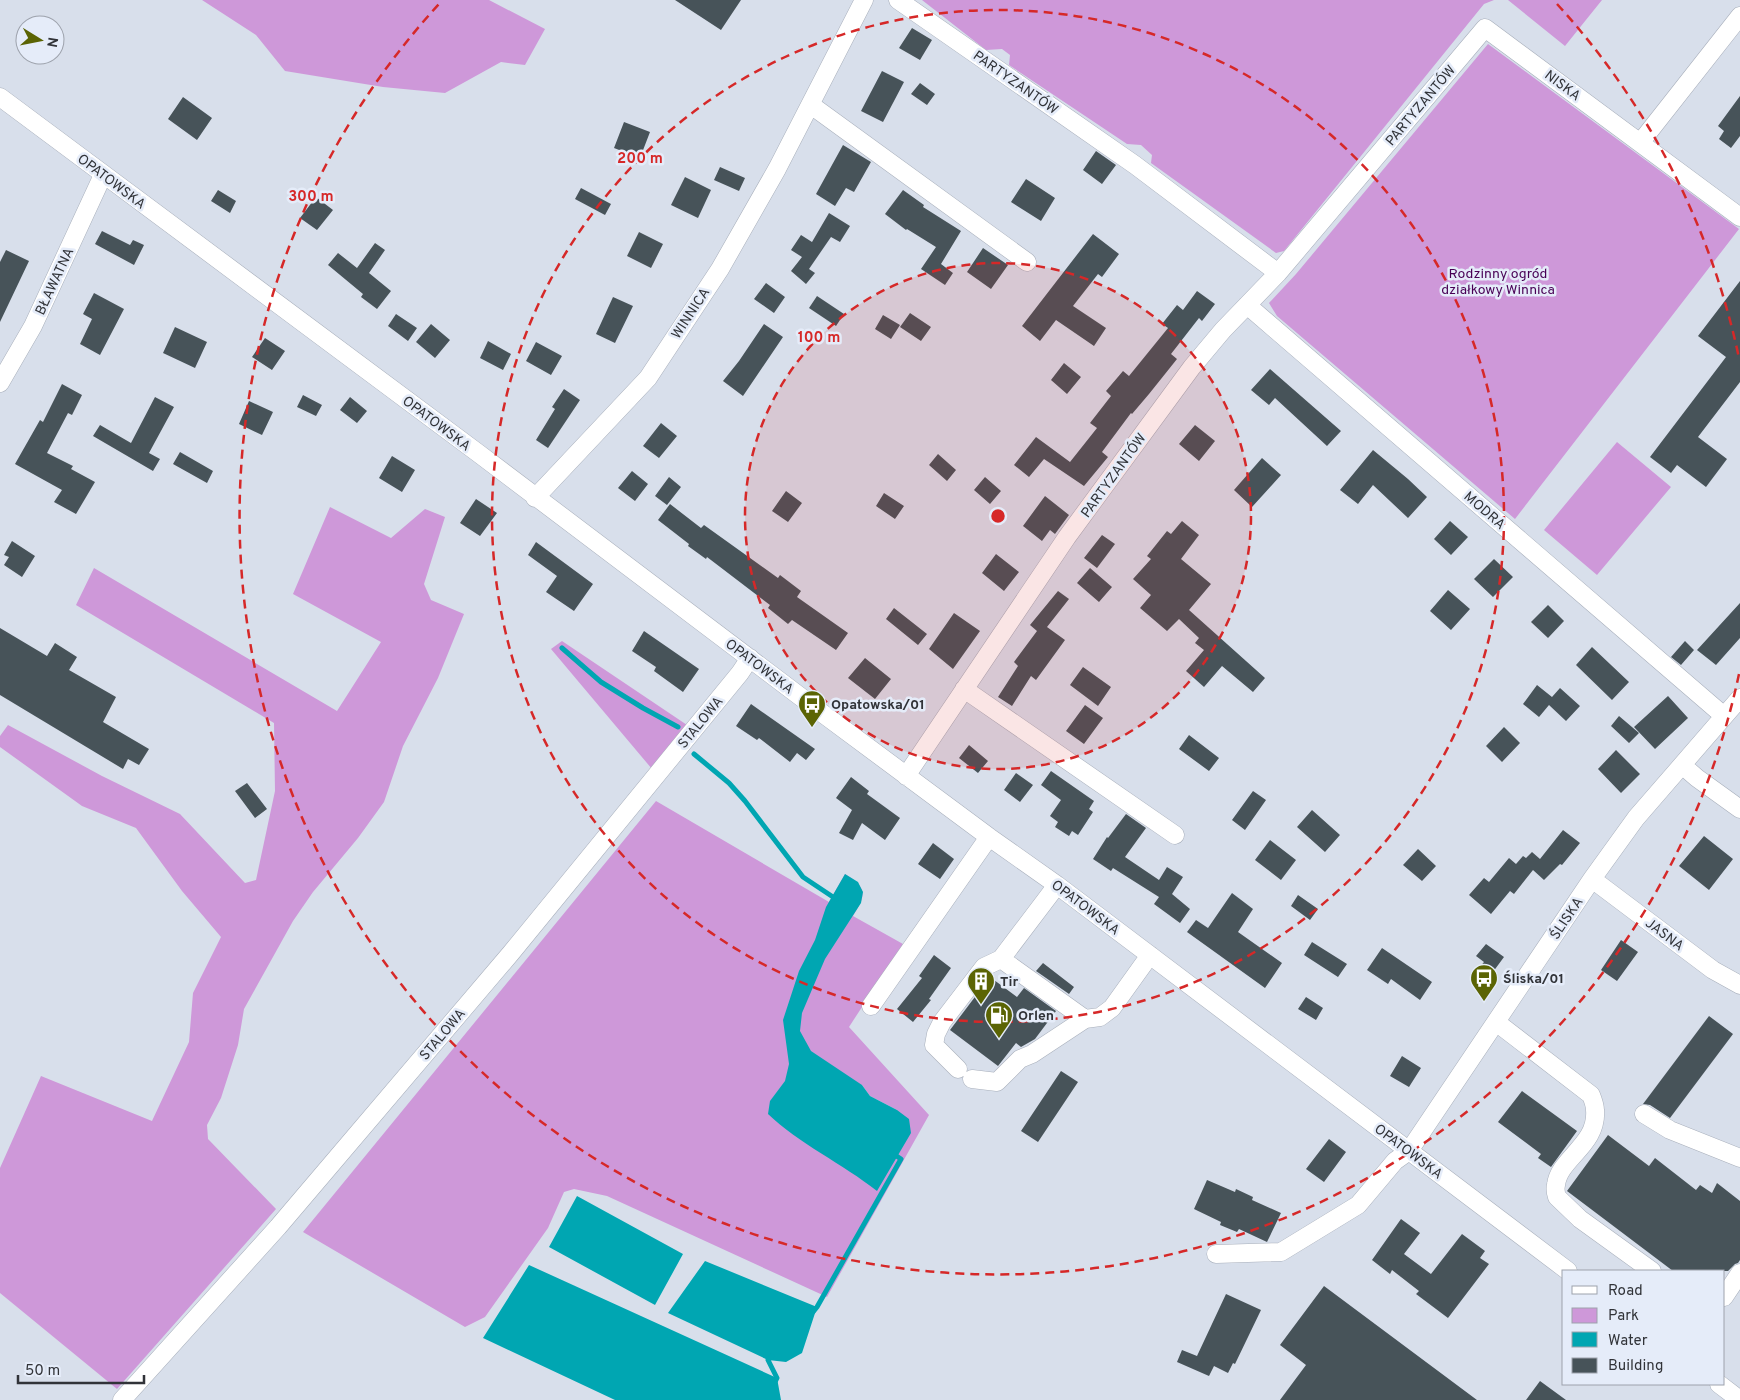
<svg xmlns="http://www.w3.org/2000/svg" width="1740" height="1400" font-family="Overpass,sans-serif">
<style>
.green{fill:#ce98d9;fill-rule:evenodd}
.water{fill:#00a6b2}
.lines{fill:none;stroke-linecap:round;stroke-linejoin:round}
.stream{stroke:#00a6b2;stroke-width:5}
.building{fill:#475359}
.minor-casing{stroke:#a8afbb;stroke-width:19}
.minor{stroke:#fff;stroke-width:18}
.ring{fill:none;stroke:#d62828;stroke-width:2.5;stroke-dasharray:9 6}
.labels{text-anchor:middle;stroke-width:5;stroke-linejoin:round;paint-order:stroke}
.street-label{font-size:14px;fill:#313338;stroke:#e5ecf9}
.park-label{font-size:14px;fill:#480055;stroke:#e5ecf9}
.poi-label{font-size:14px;font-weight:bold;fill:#313338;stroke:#e5ecf9;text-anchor:start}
.centre{fill:#d62828;stroke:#e5ecf9;stroke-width:2.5}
.ring-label{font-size:15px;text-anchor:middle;font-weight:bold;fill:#d62828;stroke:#e5ecf9;stroke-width:5;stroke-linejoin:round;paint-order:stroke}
</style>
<rect width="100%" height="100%" fill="#d8dfeb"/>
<path class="green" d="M 202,0 L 489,0 L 545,29 L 525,65 L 501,62 L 445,93 L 383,87 L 285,71 L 256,35 Z
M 922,0 L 1494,0 L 1484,4 L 1284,251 L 1276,253 L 1151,163 L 1152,155 L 1141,145 L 1127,144 L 1009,65 L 1010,55 L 1002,49 L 986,50 Z
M 1508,0 L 1602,0 L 1565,46 Z
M 1488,44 L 1739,229 L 1515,519 L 1277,316 L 1269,303 L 1296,274 Z
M 1617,442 L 1671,487 L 1597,575 L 1544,530 Z
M 330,507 L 391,538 L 425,509 L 445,517 L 424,584 L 431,600 L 464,614 L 438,678 L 403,746 L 384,802 L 358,838 L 313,892 L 293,921 L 244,1009 L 238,1045 L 221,1098 L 207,1125 L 208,1139 L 276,1209 L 117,1389 L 0,1293 L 0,1168 L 41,1076 L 152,1121 L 189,1042 L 193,993 L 221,937 L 182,891 L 136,828 L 82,806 L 0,747 L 0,736 L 8,725 L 102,776 L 180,814 L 245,883 L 256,880 L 275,791 L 274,723 L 76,605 L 94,568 L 337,711 L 381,642 L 293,594 Z
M 562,641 L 690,727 L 652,769 L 551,649 Z
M 656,801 L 829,902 L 845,874 C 868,888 866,895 853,916 L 903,944 L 849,1027 L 929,1115 L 827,1297 L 607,1196 L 574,1189 L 564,1192 L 548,1228 L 485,1317 L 465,1327 L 303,1232 ZM 862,1085 L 870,1096 L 897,1110 L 799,1091 Z"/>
<path class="water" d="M 845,874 L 858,882 L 863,892 L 861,903 L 825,959 L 802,1013 L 800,1031 L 811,1051 L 862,1085 L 870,1096 L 897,1110 L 909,1119 L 911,1133 L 877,1191 C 843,1164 798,1143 768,1114 L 770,1101 L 785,1081 L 789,1064 L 783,1020 L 799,971 L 815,940 L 826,907 Z
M 577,1196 L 683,1254 L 655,1305 L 549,1247 Z
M 705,1261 L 817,1307 L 802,1353 L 786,1362 L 768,1360 L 668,1313 Z
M 529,1265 L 777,1378 L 781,1400 L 615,1400 L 483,1338 Z"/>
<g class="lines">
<path class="stream" d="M 562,648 L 601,682 L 643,708 L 678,727
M 694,754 L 729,783 L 745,801 L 803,877 L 836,899
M 813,1312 L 817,1307 L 901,1159 L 892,1153
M 772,1356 L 768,1360 L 777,1378 L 774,1384"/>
</g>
<path class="building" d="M 675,0 L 741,0 L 721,30 Z
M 912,28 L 932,40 L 920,60 L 899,48 Z
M 882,71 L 904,82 L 883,122 L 861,111 Z
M 920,83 L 935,94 L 927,105 L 911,94 Z
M 1740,96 L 1740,136 L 1731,148 L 1719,139 L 1724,131 L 1718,126 Z
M 183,97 L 212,118 L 197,140 L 168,119 Z
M 624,122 L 650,132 L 640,158 L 614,148 Z
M 843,145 L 871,162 L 854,192 L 846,188 L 835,206 L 816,194 Z
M 1096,151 L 1116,165 L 1102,184 L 1083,170 Z
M 720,167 L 745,178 L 739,191 L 714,180 Z
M 685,177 L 711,190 L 698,218 L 671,205 Z
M 1026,179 L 1055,198 L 1041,221 L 1011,202 Z
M 581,188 L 611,204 L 605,215 L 575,199 Z
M 218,190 L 236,201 L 230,213 L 211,201 Z
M 903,190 L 924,205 L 923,207 L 961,231 L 941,264 L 953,273 L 945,285 L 921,269 L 936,247 L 907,229 L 906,230 L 885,214 Z
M 316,197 L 333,210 L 317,230 L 300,218 Z
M 829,213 L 850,226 L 840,242 L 831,237 L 809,269 L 815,273 L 806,284 L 791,271 L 802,257 L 791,250 L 801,235 L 812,242 Z
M 102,231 L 130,245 L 133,240 L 144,245 L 134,265 L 95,244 Z
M 639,232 L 663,244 L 651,268 L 627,256 Z
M 1093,234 L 1119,254 L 1102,277 L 1098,274 L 1073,306 L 1106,328 L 1094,346 L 1056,320 L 1040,341 L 1022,326 Z
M 375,243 L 385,250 L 369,273 L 391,291 L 377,309 L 361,297 L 363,294 L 328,265 L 338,253 L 357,268 Z
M 983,248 L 1008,265 L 991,289 L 967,272 Z
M 6,250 L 29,261 L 0,322 L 0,262 Z
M 1740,281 L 1740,382 L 1698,437 L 1727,459 L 1706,487 L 1677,465 L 1671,473 L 1650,457 L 1726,357 L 1698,336 Z
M 766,283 L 785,297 L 774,313 L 754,299 Z
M 1197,291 L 1215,304 L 1202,321 L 1199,318 L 1171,354 L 1177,359 L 1149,394 L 1132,414 L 1131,413 L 1102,452 L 1108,457 L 1084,486 L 1044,459 L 1029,477 L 1014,465 L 1036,437 L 1070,462 L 1097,428 L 1090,423 L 1111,396 L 1106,391 L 1123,371 L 1129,376 L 1168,328 L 1162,324 L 1177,305 L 1183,310 Z
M 94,293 L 124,309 L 100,355 L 80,344 L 92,319 L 83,314 Z
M 817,296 L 844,314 L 836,326 L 809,308 Z
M 613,297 L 633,306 L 615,343 L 596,334 Z
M 910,313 L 931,327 L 921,341 L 900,327 Z
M 396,314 L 417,328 L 408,341 L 388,326 Z
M 883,315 L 900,325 L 891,339 L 875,329 Z
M 431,324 L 450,340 L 435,358 L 416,342 Z
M 764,324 L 783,337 L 743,396 L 723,381 L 739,361 Z
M 175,327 L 207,342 L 195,368 L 163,353 Z
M 265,338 L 285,351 L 272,370 L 252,357 Z
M 488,341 L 511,354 L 503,370 L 480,358 Z
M 536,342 L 562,356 L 551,375 L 526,361 Z
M 1064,363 L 1081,377 L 1067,394 L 1051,380 Z
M 1270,369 L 1341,431 L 1327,446 L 1275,398 L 1269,405 L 1251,390 Z
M 62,384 L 82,395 L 72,415 L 68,413 L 47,453 L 73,466 L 71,469 L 95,482 L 76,514 L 54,502 L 62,490 L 15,464 L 40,420 L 43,422 Z
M 564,389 L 580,400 L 548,448 L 536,440 L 555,409 L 552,407 Z
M 303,395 L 322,405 L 316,416 L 297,407 Z
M 155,397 L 174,407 L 149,453 L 160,459 L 153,471 L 93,436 L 100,425 L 131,443 Z
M 350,397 L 367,411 L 357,423 L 340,410 Z
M 249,401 L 273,412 L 262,435 L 239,424 Z
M 661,423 L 677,436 L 659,458 L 643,446 Z
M 1195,425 L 1215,441 L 1199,461 L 1179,444 Z
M 1373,450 L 1408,479 L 1427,497 L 1408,518 L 1373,485 L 1358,504 L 1340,490 Z
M 180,452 L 213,471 L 207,483 L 173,464 Z
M 938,454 L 956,470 L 947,481 L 929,465 Z
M 392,456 L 415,470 L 402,492 L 379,478 Z
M 1262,458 L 1281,475 L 1252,507 L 1234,490 Z
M 632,471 L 648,484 L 635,501 L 618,488 Z
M 669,477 L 681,487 L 667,505 L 655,496 Z
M 985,477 L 1001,491 L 990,504 L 974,490 Z
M 786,491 L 802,503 L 788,522 L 772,511 Z
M 884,493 L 904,506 L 895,519 L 876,506 Z
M 1045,496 L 1069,515 L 1055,534 L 1050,530 L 1042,541 L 1023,526 Z
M 476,499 L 497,513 L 480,536 L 460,523 Z
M 670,504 L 701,528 L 704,525 L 778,578 L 780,575 L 801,591 L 797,597 L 848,633 L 836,650 L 792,620 L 788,624 L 768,608 L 770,605 L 707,557 L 706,559 L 688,546 L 689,544 L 658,520 Z
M 1182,521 L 1199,535 L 1181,559 L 1211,584 L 1189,610 L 1265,678 L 1253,692 L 1222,666 L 1204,687 L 1186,671 L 1204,650 L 1195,643 L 1199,638 L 1179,619 L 1167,631 L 1140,608 L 1151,595 L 1133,579 L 1151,559 L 1147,556 L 1167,531 L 1171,534 Z
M 1450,521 L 1468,537 L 1451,555 L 1434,539 Z
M 1102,535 L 1115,544 L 1097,568 L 1084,558 Z
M 12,541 L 35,556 L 22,577 L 4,565 L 9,557 L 4,555 Z
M 536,542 L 593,584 L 574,611 L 546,592 L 557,576 L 528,555 Z
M 996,554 L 1019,572 L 1004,591 L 982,573 Z
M 1494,559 L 1513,577 L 1493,597 L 1474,579 Z
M 1090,568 L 1112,587 L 1099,602 L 1077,583 Z
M 1448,590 L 1470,609 L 1451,630 L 1430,611 Z
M 1058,591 L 1069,599 L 1047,627 L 1065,640 L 1036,680 L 1031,676 L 1012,706 L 998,697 L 1018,666 L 1014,662 L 1037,631 L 1030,625 Z
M 1740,603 L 1740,638 L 1716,665 L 1697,650 Z
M 1548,605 L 1564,621 L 1548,638 L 1531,622 Z
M 894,608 L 927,634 L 918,645 L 886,619 Z
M 954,613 L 980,631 L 953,669 L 929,649 Z
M 0,628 L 47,656 L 55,643 L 77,657 L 69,670 L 116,697 L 103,722 L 149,749 L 139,765 L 128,759 L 123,769 L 0,695 Z
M 644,631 L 699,669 L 683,692 L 654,671 L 656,667 L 632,651 Z
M 1685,641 L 1694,650 L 1681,665 L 1671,657 Z
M 1592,647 L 1629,682 L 1612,700 L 1576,665 Z
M 865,658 L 891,679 L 875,699 L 848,678 Z
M 1083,667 L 1111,687 L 1098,706 L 1070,685 Z
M 1537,685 L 1552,697 L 1560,688 L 1580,706 L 1566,721 L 1549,705 L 1539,717 L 1523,704 Z
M 1668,696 L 1688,718 L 1655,749 L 1634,727 Z
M 751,704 L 815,749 L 806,760 L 797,753 L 790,762 L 759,738 L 757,740 L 736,726 Z
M 1085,705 L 1103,718 L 1084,744 L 1066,731 Z
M 1619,716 L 1639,733 L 1629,743 L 1611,726 Z
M 1504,727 L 1520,743 L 1502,762 L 1486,746 Z
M 1189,735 L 1219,758 L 1209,771 L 1179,749 Z
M 969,745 L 988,761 L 978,773 L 959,758 Z
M 1616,750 L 1640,774 L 1621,793 L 1598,769 Z
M 1051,771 L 1094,801 L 1089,809 L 1093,812 L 1078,835 L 1072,831 L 1069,836 L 1055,827 L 1058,822 L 1050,816 L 1061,800 L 1041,785 Z
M 1016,773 L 1033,785 L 1020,802 L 1004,790 Z
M 851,777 L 869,791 L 867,794 L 900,818 L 885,840 L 862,823 L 853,840 L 839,833 L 852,810 L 836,798 Z
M 247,783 L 267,809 L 255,818 L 235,791 Z
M 1253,791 L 1266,800 L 1245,830 L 1232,820 Z
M 1312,810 L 1340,835 L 1325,852 L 1297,827 Z
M 1126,814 L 1146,828 L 1125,857 L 1159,880 L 1167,867 L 1183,877 L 1172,894 L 1190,909 L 1180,923 L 1154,904 L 1159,897 L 1113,868 L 1111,871 L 1093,859 L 1107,837 L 1108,838 Z
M 1563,830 L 1580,843 L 1562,865 L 1560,864 L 1544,880 L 1533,870 L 1514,894 L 1510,891 L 1491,914 L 1469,895 L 1484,878 L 1489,882 L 1509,858 L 1516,864 L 1523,856 L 1526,858 L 1532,852 L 1540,859 Z
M 1704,836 L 1733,859 L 1709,890 L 1679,866 Z
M 1270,840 L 1296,860 L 1281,880 L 1255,860 Z
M 933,843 L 954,859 L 940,879 L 918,864 Z
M 1418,849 L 1436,866 L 1422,881 L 1403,865 Z
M 1232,893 L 1253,909 L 1238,932 L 1282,963 L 1265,988 L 1187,932 L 1196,920 L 1208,928 Z
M 1298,895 L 1318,909 L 1310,920 L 1291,906 Z
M 1621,940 L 1638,952 L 1617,981 L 1601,970 Z
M 1312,942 L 1347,964 L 1338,977 L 1304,955 Z
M 1486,944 L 1504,957 L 1490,976 L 1479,968 L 1484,962 L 1476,956 Z
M 1382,948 L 1432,982 L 1420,1000 L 1391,979 L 1388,984 L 1367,970 Z
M 934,955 L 951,968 L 929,999 L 931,1000 L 913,1022 L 897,1009 L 922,978 L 919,976 Z
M 1043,963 L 1074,987 L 1069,994 L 1036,971 Z
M 990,977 L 1017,997 L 1024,988 L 1056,1011 L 1035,1039 L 1021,1047 L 1016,1043 L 998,1066 L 950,1030 Z
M 1306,997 L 1323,1008 L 1316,1020 L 1298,1009 Z
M 1709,1016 L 1733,1034 L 1670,1118 L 1650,1105 L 1643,1104 Z
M 1402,1056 L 1421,1068 L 1409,1087 L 1390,1076 Z
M 1061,1071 L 1078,1082 L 1038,1142 L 1021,1131 Z
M 1522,1091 L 1577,1131 L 1551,1167 L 1538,1158 L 1541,1154 L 1498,1122 Z
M 1608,1135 L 1649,1166 L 1655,1158 L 1696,1190 L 1700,1185 L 1712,1193 L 1717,1183 L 1740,1201 L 1740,1260 L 1738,1263 L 1735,1264 L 1728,1271 L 1673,1271 L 1567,1191 Z
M 1329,1139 L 1346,1152 L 1324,1182 L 1306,1169 Z
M 1207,1180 L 1235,1192 L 1236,1189 L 1253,1197 L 1252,1200 L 1281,1213 L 1267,1242 L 1239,1229 L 1237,1232 L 1220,1225 L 1221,1222 L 1194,1209 Z
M 1401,1219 L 1420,1233 L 1404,1254 L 1431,1274 L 1462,1234 L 1485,1251 L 1480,1258 L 1489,1264 L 1448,1318 L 1416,1294 L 1419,1291 L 1392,1270 L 1390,1274 L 1372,1260 Z
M 1324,1286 L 1477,1400 L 1280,1400 L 1306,1365 L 1280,1345 Z
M 1226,1294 L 1261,1310 L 1235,1364 L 1233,1363 L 1228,1373 L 1214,1366 L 1209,1376 L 1177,1362 L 1182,1350 L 1197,1356 Z
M 1540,1381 L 1566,1400 L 1526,1400 Z"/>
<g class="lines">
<g class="minor-casing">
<path id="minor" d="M 898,0 L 1135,165 L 1278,273
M 0,97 L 478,453 L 822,713 L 989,837 L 1057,885 L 1568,1271
M 811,105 L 1027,262
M 1640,143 L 1740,16
M 1247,305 L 1724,716
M 0,383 L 33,326 L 103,175
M 535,498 L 648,378 L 720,269 L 777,169 L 864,0
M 964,689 L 1175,835
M 1682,765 L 1697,778 L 1740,809
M 906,776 L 1067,537 L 1192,367 L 1223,330 L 1278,273 L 1485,28 L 1740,217
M 1592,879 L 1713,970 L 1740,985
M 1057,885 L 1001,959 L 1085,1019 L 1100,1017 L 1112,1008 L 1150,955
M 871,1006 L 989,837
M 1496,1022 L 1591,1095 C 1593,1100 1595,1105 1595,1110 C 1598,1145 1559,1158 1556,1185 C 1555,1189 1556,1194 1557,1197 L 1580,1219 L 1652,1271
M 958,1069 L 934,1045 L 936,1034 L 942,1022 L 984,967 L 1001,959
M 972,1079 L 997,1082 L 1020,1059 L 1032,1054 L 1085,1019
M 1644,1114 L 1670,1130 L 1740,1158
M 1216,1254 L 1281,1252 L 1358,1205 L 1395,1161 L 1409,1151 L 1592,879 L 1636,818 L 1740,698
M 1724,1297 L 1740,1273
M 1719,1384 L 1740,1400
M 122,1400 L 278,1227 L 511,953 L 740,673 L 750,658"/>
</g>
<use href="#minor" class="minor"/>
</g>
<circle cx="998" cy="516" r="253" fill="#d62828" fill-opacity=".12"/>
<g class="ring">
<circle cx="998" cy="516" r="253"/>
<circle cx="998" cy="516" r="506"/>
<path d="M1739 674A758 758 0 1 1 439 4M1557 4A758 758 0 0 1 1739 358"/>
</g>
<defs>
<g id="bus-pin" transform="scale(1.4375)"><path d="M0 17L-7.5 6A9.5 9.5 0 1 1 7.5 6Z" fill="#5b6404" stroke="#e5ecf9"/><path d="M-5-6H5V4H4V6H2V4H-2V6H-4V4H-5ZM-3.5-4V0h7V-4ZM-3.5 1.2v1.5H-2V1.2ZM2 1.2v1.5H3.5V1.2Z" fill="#fff"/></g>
<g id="building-pin" transform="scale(1.4375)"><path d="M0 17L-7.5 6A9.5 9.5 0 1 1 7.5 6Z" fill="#5b6404" stroke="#e5ecf9"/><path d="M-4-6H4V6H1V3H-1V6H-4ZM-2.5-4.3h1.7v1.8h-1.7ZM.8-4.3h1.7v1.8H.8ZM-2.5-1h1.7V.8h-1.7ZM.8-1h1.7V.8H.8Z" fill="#fff"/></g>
<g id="fuel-pin" transform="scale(1.4375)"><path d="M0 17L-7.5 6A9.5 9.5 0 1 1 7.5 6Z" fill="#5b6404" stroke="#e5ecf9"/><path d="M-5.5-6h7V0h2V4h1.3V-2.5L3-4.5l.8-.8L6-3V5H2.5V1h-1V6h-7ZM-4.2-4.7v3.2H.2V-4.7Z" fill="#fff"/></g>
</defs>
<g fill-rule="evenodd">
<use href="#bus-pin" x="812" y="704"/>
<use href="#bus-pin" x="1484" y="978"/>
<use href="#building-pin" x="981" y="981"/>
<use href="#fuel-pin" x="999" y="1015"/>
</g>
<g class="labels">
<g class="street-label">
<text transform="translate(1016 82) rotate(35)" y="5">PARTYZANTÓW</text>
<text transform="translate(1563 85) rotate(37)" y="5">NISKA</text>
<text transform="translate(1420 105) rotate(-50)" y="5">PARTYZANTÓW</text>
<text transform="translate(112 181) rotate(37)" y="5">OPATOWSKA</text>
<text transform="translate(54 281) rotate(-65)" y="5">BŁAWATNA</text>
<text transform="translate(690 313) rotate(-57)" y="5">WINNICA</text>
<text transform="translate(437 423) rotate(37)" y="5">OPATOWSKA</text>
<text transform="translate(1113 475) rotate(-54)" y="5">PARTYZANTÓW</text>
<text transform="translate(1485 510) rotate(41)" y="5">MODRA</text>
<text transform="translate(760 666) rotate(37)" y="5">OPATOWSKA</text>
<text transform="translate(700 722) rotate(-51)" y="5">STALOWA</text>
<text transform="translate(1086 907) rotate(37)" y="5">OPATOWSKA</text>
<text transform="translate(1566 918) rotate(-56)" y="5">ŚLISKA</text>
<text transform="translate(1665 934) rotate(37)" y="5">JASNA</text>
<text transform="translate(442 1034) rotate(-50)" y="5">STALOWA</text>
<text transform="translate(1409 1151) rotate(37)" y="5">OPATOWSKA</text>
</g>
<g class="park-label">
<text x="1498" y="278">Rodzinny ogród<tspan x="1498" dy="16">działkowy Winnica</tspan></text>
</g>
<g class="poi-label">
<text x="831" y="709">Opatowska/01</text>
<text x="1503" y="983">Śliska/01</text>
<text x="1000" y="986">Tir</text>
<text x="1018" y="1020">Orlen</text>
</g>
</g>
<circle cx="998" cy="516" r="8" class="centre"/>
<g class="ring-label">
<text x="640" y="163">200 m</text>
<text x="311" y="201">300 m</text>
<text x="819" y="342">100 m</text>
</g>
<rect x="1562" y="1270" width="162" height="115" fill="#e5ecf9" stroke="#9da2ac"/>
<rect x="1572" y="1286" width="25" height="8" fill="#ffffff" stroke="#9da2ac"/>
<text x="1608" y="1295" font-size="15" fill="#313338">Road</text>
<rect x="1572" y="1308" width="25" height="15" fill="#ce98d9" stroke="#9da2ac"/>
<text x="1608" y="1320" font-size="15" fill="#313338">Park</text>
<rect x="1572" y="1332" width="25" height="15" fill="#00a6b2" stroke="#9da2ac"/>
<text x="1608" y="1345" font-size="15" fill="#313338">Water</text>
<rect x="1572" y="1358" width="25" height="15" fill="#475359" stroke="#9da2ac"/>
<text x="1608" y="1370" font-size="15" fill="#313338">Building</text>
<g transform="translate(40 40) rotate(100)"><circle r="24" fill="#e5ecf9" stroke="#9da2ac"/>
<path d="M0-4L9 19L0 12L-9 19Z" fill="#5b6404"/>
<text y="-8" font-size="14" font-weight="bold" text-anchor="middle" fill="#313338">N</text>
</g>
<path d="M18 1375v8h126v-8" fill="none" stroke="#313338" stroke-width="2.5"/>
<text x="25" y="1375" font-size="15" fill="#313338" stroke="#e5ecf9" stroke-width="4" paint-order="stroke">50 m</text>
</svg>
